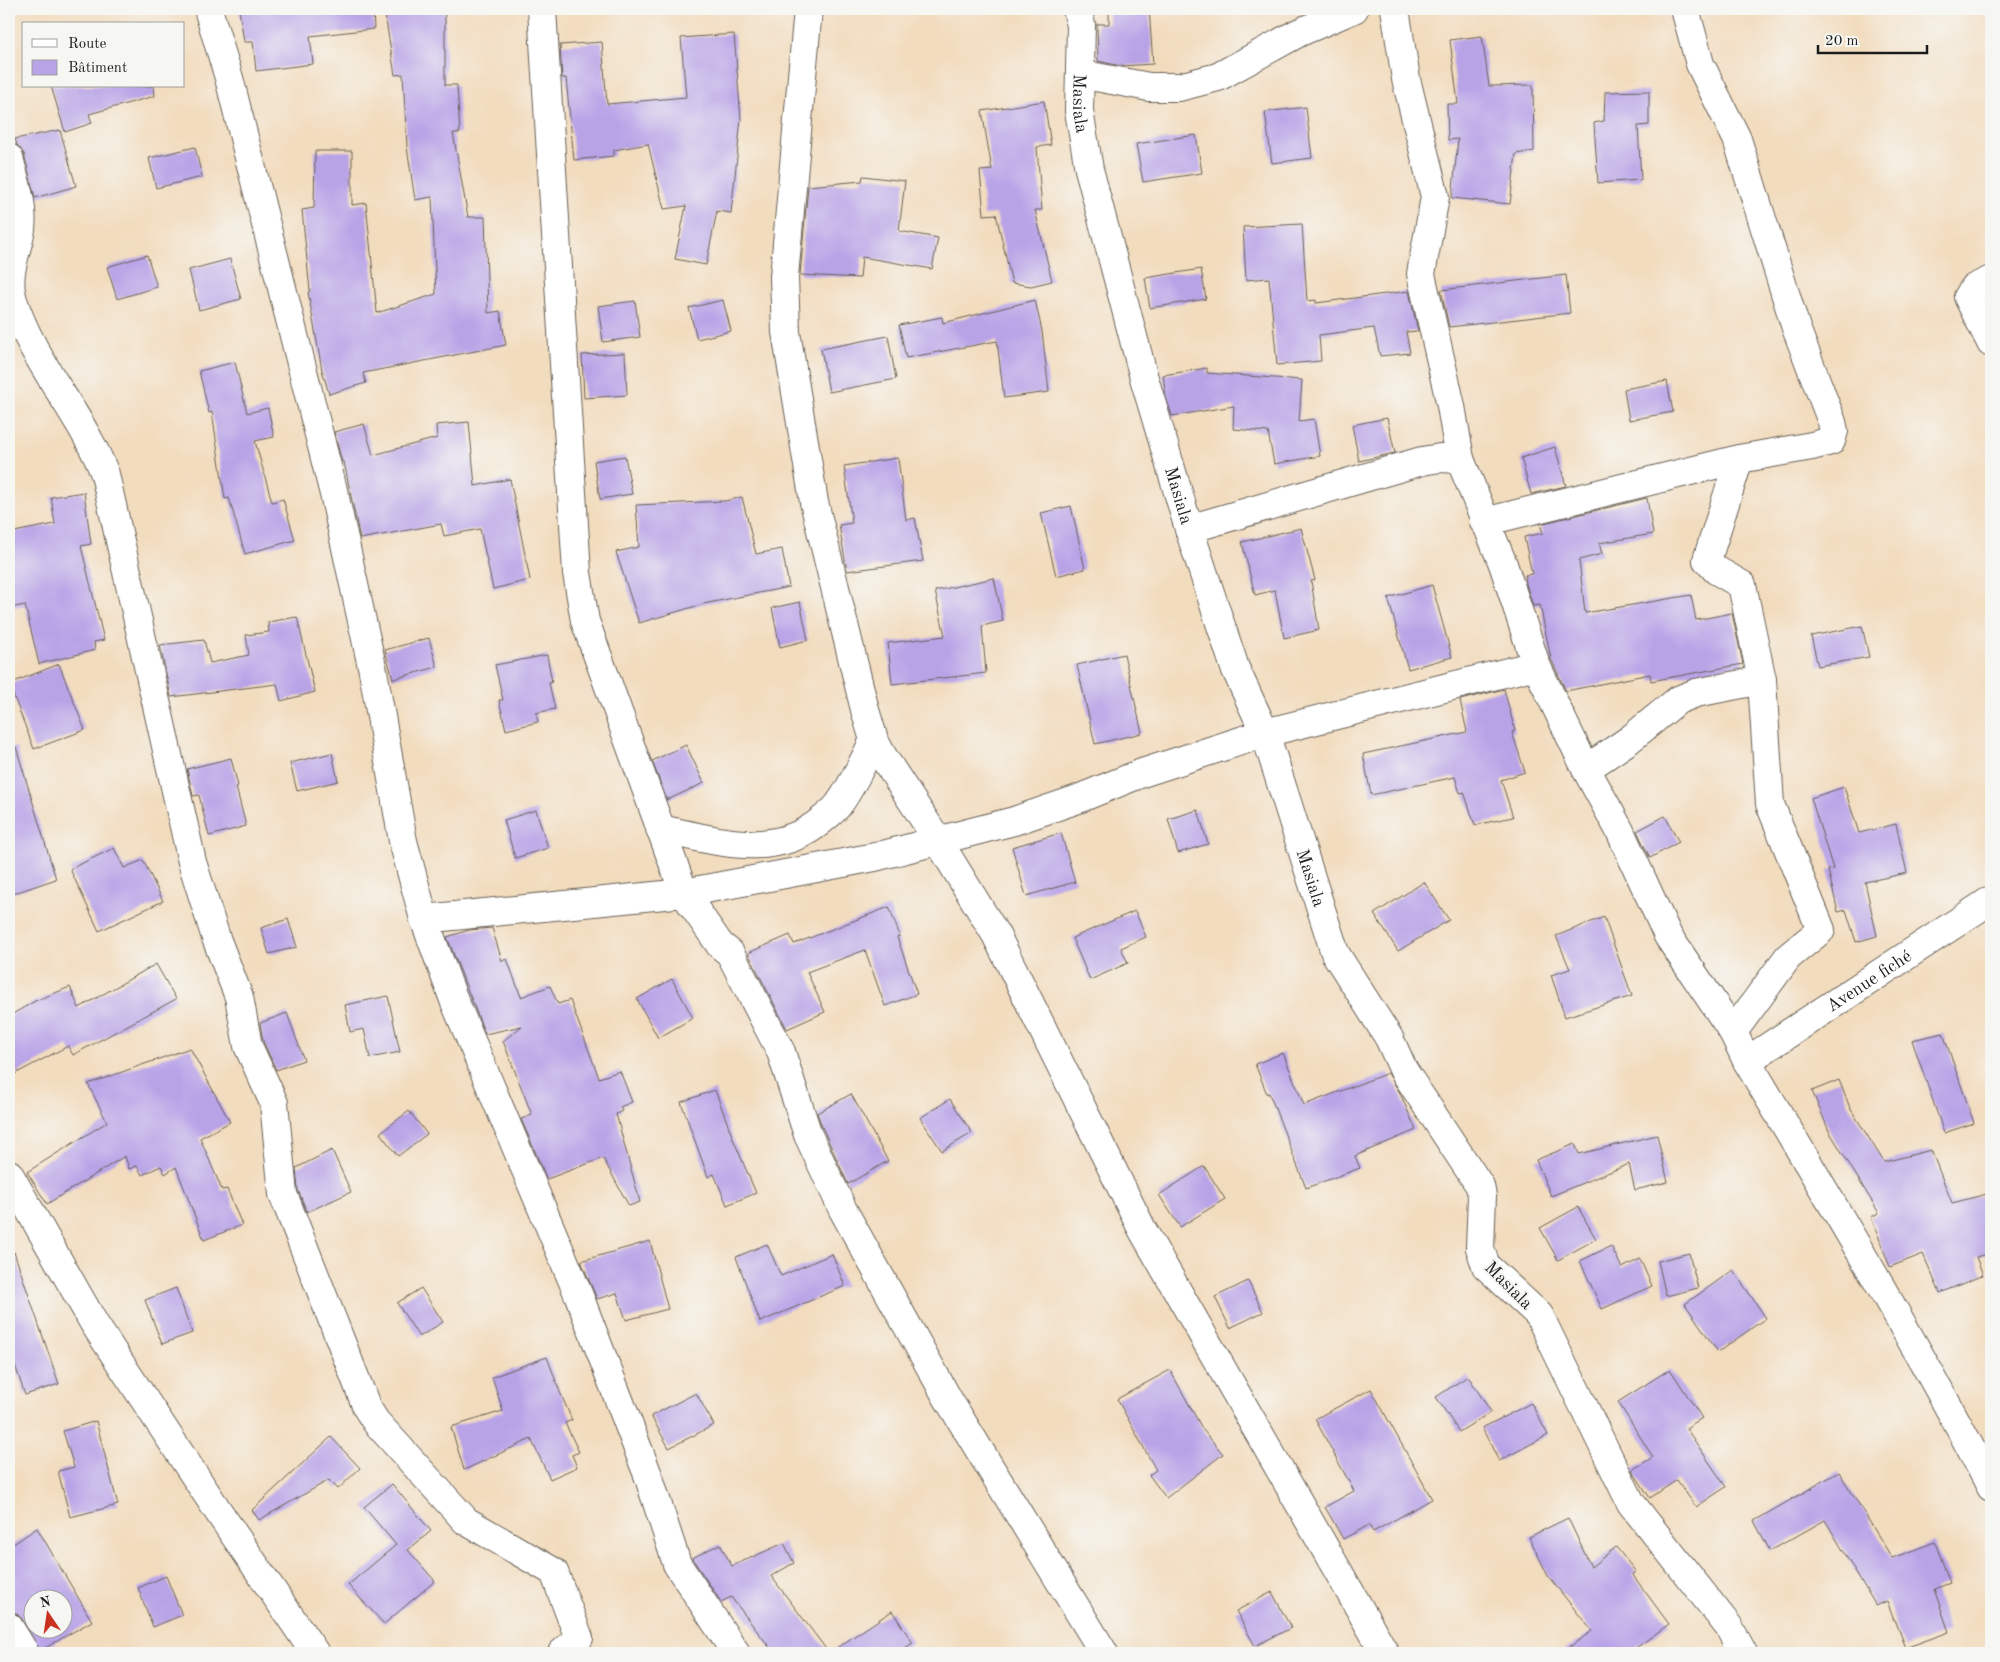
<svg xmlns="http://www.w3.org/2000/svg" width="2000" height="1662" font-family="'Old Standard TT',serif">
<style>
.building{fill:#b8a3e7;fill-rule:evenodd}
.lines{fill:none;stroke-linecap:round;stroke-linejoin:round}
.street-casing{stroke:#675f55;stroke-width:30}
.street{stroke:#fff;stroke-width:28}
.labels{text-anchor:middle;stroke-width:4.5;stroke-linejoin:round;paint-order:stroke}
.street-label{font-size:18px;fill:#1c1c1c;stroke:#f6f6f2}
</style>
<rect width="100%" height="100%" fill="#f6f6f2"/>
<filter id="ink" filterUnits="userSpaceOnUse"><feTurbulence type="fractalNoise" baseFrequency=".02" numOctaves="2"/><feDisplacementMap in="SourceGraphic" scale="10" xChannelSelector="R" yChannelSelector="G"/><feConvolveMatrix kernelMatrix="1 2 1 2 8 2 1 2 1" color-interpolation-filters="sRGB"/></filter>
<filter id="wash" filterUnits="userSpaceOnUse"><feTurbulence type="fractalNoise" baseFrequency=".0096" numOctaves="4" result="noise"/><feDisplacementMap in="SourceGraphic" scale="20" xChannelSelector="R" yChannelSelector="G"/><feGaussianBlur stdDeviation="1.12" result="paint"/><feColorMatrix in="noise" values="0 0 0 0 0 0 0 0 0 0 0 0 0 0 0 0 0 1.4 0 .05"/><feComposite in="paint" operator="in"/></filter>
<g filter="url(#wash)">
<rect width="100%" height="100%" fill="#f2dcbe"/>
<g id="blocks">
<path class="building" d="M 239,9 L 373,9 L 374,29 L 310,36 L 313,64 L 256,71 L 253,42 L 244,42 Z
M 384,9 L 445,9 L 445,85 L 457,85 L 460,133 L 453,133 L 468,217 L 485,217 L 488,313 L 500,311 L 506,345 L 363,373 L 366,383 L 329,394 L 322,370 L 308,292 L 310,291 L 302,210 L 314,208 L 315,151 L 352,151 L 352,205 L 366,203 L 377,313 L 436,294 L 432,197 L 415,200 L 407,147 L 403,74 L 395,75 Z
M 1109,9 L 1149,9 L 1153,64 L 1121,66 L 1098,61 L 1097,24 L 1109,24 Z
M 734,34 L 741,119 L 731,213 L 717,211 L 706,265 L 675,259 L 686,206 L 664,209 L 648,144 L 614,150 L 614,156 L 574,160 L 566,78 L 562,78 L 560,45 L 602,42 L 607,104 L 686,97 L 681,38 Z
M 1482,36 L 1489,86 L 1533,85 L 1534,151 L 1516,154 L 1510,204 L 1452,198 L 1458,139 L 1448,140 L 1447,104 L 1458,104 L 1450,40 Z
M 51,86 L 154,86 L 155,96 L 89,114 L 92,123 L 65,132 Z
M 1649,91 L 1649,125 L 1638,126 L 1641,180 L 1598,183 L 1594,123 L 1604,121 L 1605,92 Z
M 1044,101 L 1051,145 L 1037,147 L 1042,210 L 1035,210 L 1052,281 L 1031,286 L 1012,283 L 996,214 L 984,215 L 980,171 L 992,170 L 982,111 Z
M 1306,107 L 1312,158 L 1272,163 L 1265,112 Z
M 60,130 L 76,186 L 35,198 L 24,154 L 17,145 L 15,139 Z
M 1196,135 L 1202,173 L 1143,182 L 1136,144 Z
M 195,147 L 202,177 L 156,188 L 149,158 Z
M 863,176 L 905,181 L 899,231 L 938,238 L 932,269 L 862,257 L 860,278 L 800,275 L 808,186 L 862,181 Z
M 1302,224 L 1307,301 L 1316,300 L 1316,303 L 1409,291 L 1418,331 L 1406,332 L 1410,353 L 1380,356 L 1374,328 L 1319,335 L 1321,361 L 1277,365 L 1269,278 L 1246,280 L 1243,227 Z
M 147,255 L 157,287 L 117,299 L 107,267 Z
M 230,259 L 241,299 L 199,310 L 189,270 Z
M 1201,269 L 1206,299 L 1150,308 L 1145,278 Z
M 1566,275 L 1570,313 L 1449,327 L 1441,290 Z
M 723,300 L 731,331 L 697,339 L 689,308 Z
M 1035,300 L 1042,331 L 1049,392 L 1004,398 L 997,341 L 906,358 L 899,325 L 942,317 L 943,323 Z
M 635,301 L 640,337 L 603,342 L 598,306 Z
M 888,336 L 896,379 L 829,392 L 821,349 Z
M 625,353 L 627,395 L 584,398 L 582,355 Z
M 235,362 L 247,413 L 268,408 L 274,437 L 255,441 L 272,502 L 283,499 L 295,540 L 245,554 L 229,498 L 225,499 L 212,412 L 209,413 L 199,371 Z
M 1207,368 L 1207,373 L 1302,380 L 1299,421 L 1314,419 L 1320,456 L 1274,464 L 1268,432 L 1233,429 L 1234,406 L 1172,416 L 1166,397 L 1163,375 Z
M 1667,381 L 1673,412 L 1629,420 L 1624,389 Z
M 1387,418 L 1395,453 L 1359,461 L 1352,425 Z
M 469,422 L 475,486 L 510,479 L 530,580 L 493,589 L 480,529 L 444,536 L 441,524 L 360,539 L 344,462 L 342,462 L 334,432 L 364,424 L 373,455 L 437,438 L 436,425 Z
M 1555,447 L 1566,486 L 1531,494 L 1521,458 Z
M 625,456 L 632,494 L 600,499 L 594,461 Z
M 898,458 L 906,520 L 915,518 L 923,561 L 847,571 L 839,525 L 852,523 L 844,466 Z
M 84,492 L 91,544 L 81,546 L 104,640 L 94,642 L 95,650 L 39,664 L 25,605 L 9,608 L 9,533 L 55,524 L 51,497 Z
M 742,497 L 756,554 L 782,549 L 789,587 L 703,604 L 639,623 L 616,552 L 639,547 L 636,505 L 725,501 Z
M 1647,498 L 1653,534 L 1599,543 L 1602,554 L 1579,560 L 1585,613 L 1691,595 L 1696,620 L 1732,613 L 1743,664 L 1651,681 L 1650,674 L 1566,691 L 1551,659 L 1540,605 L 1533,606 L 1526,584 L 1525,575 L 1532,574 L 1524,537 L 1543,533 L 1540,524 Z
M 1071,506 L 1085,569 L 1056,576 L 1041,513 Z
M 1301,528 L 1315,580 L 1311,581 L 1319,630 L 1284,638 L 1275,590 L 1255,595 L 1242,542 Z
M 994,578 L 1003,621 L 982,626 L 986,673 L 892,684 L 888,643 L 945,636 L 935,591 Z
M 1432,585 L 1452,657 L 1408,669 L 1388,598 Z
M 800,602 L 808,640 L 780,647 L 772,608 Z
M 297,617 L 315,692 L 281,701 L 277,684 L 171,697 L 160,645 L 204,640 L 210,663 L 249,655 L 246,635 L 269,632 L 268,622 Z
M 1862,626 L 1869,657 L 1818,666 L 1811,636 Z
M 429,638 L 437,667 L 393,679 L 385,650 Z
M 1124,654 L 1142,733 L 1095,744 L 1077,665 Z
M 547,655 L 552,682 L 549,683 L 555,709 L 536,713 L 538,722 L 506,730 L 499,700 L 503,700 L 495,665 Z
M 59,664 L 85,730 L 34,749 L 9,684 Z
M 1504,689 L 1515,731 L 1512,732 L 1525,772 L 1501,780 L 1513,817 L 1475,825 L 1464,792 L 1460,793 L 1455,777 L 1371,795 L 1363,754 L 1467,732 L 1460,700 Z
M 686,745 L 704,783 L 667,800 L 652,761 Z
M 16,747 L 56,879 L 9,895 L 9,748 Z
M 332,753 L 338,781 L 297,791 L 290,763 Z
M 231,758 L 238,786 L 236,787 L 246,826 L 209,836 L 199,795 L 193,796 L 187,769 Z
M 1844,787 L 1859,833 L 1896,824 L 1907,873 L 1865,882 L 1877,936 L 1856,942 L 1846,910 L 1838,912 L 1828,870 L 1833,869 L 1811,798 Z
M 536,810 L 548,848 L 515,858 L 504,820 Z
M 1198,810 L 1208,844 L 1178,853 L 1168,819 Z
M 1665,816 L 1679,842 L 1650,858 L 1637,831 Z
M 1061,833 L 1075,882 L 1026,896 L 1012,847 Z
M 114,848 L 124,868 L 143,860 L 163,901 L 99,931 L 70,869 Z
M 1424,882 L 1449,920 L 1398,951 L 1374,914 Z
M 889,907 L 900,936 L 897,937 L 917,994 L 885,1006 L 865,950 L 807,972 L 825,1012 L 787,1029 L 748,953 L 790,935 L 794,944 Z
M 1135,911 L 1146,937 L 1121,948 L 1128,963 L 1090,980 L 1072,938 Z
M 1604,917 L 1632,996 L 1565,1017 L 1551,975 L 1570,969 L 1556,936 Z
M 288,919 L 297,947 L 269,954 L 261,928 Z
M 492,928 L 502,961 L 507,959 L 521,997 L 550,986 L 558,1004 L 570,1000 L 599,1078 L 620,1071 L 632,1102 L 620,1107 L 622,1111 L 616,1114 L 640,1202 L 629,1206 L 603,1158 L 547,1179 L 521,1119 L 532,1115 L 503,1041 L 522,1026 L 485,1034 L 447,937 L 469,930 Z
M 156,964 L 176,999 L 73,1055 L 68,1046 L 9,1077 L 9,1016 L 35,1001 L 70,987 L 79,1008 Z
M 672,979 L 693,1018 L 658,1038 L 637,999 Z
M 388,996 L 400,1052 L 370,1058 L 364,1029 L 350,1032 L 345,1005 Z
M 287,1013 L 304,1060 L 276,1070 L 263,1041 L 260,1023 Z
M 1943,1033 L 1974,1123 L 1944,1133 L 1912,1040 Z
M 190,1048 L 230,1122 L 200,1138 L 222,1190 L 227,1189 L 242,1225 L 204,1240 L 176,1167 L 165,1174 L 161,1166 L 142,1175 L 137,1166 L 129,1169 L 125,1156 L 47,1204 L 27,1172 L 107,1122 L 88,1084 Z
M 1283,1053 L 1304,1105 L 1388,1073 L 1400,1093 L 1416,1130 L 1355,1156 L 1360,1168 L 1306,1188 L 1269,1093 L 1267,1094 L 1255,1064 Z
M 1839,1080 L 1850,1108 L 1884,1162 L 1931,1150 L 1952,1203 L 1991,1193 L 1991,1253 L 1976,1257 L 1983,1275 L 1940,1293 L 1923,1254 L 1890,1267 L 1871,1217 L 1879,1213 L 1829,1131 L 1812,1091 Z
M 715,1090 L 734,1141 L 756,1193 L 727,1205 L 714,1174 L 708,1177 L 681,1102 Z
M 851,1094 L 888,1161 L 848,1184 L 823,1129 L 817,1113 Z
M 950,1099 L 972,1133 L 942,1151 L 920,1118 Z
M 409,1111 L 427,1134 L 398,1156 L 380,1133 Z
M 1657,1135 L 1668,1182 L 1635,1190 L 1629,1164 L 1551,1196 L 1536,1160 L 1575,1144 L 1579,1154 Z
M 332,1150 L 351,1192 L 307,1212 L 298,1190 L 296,1168 Z
M 1204,1166 L 1225,1199 L 1180,1227 L 1159,1195 Z
M 1578,1207 L 1596,1239 L 1558,1260 L 1540,1228 Z
M 650,1241 L 668,1309 L 626,1320 L 617,1293 L 597,1299 L 581,1261 Z
M 767,1244 L 781,1276 L 832,1254 L 845,1286 L 760,1322 L 736,1257 Z
M 1611,1246 L 1622,1268 L 1640,1259 L 1652,1286 L 1602,1309 L 1580,1261 Z
M 14,1252 L 59,1384 L 25,1395 L 9,1347 L 9,1253 Z
M 1689,1253 L 1698,1288 L 1666,1296 L 1658,1261 Z
M 1733,1270 L 1766,1318 L 1718,1352 L 1685,1304 Z
M 1248,1281 L 1263,1312 L 1230,1328 L 1215,1297 Z
M 176,1288 L 192,1333 L 162,1344 L 145,1300 Z
M 421,1288 L 443,1322 L 419,1337 L 397,1303 Z
M 547,1357 L 560,1392 L 572,1420 L 565,1423 L 579,1452 L 572,1455 L 577,1467 L 550,1479 L 531,1439 L 464,1470 L 451,1427 L 503,1411 L 492,1377 Z
M 1670,1369 L 1702,1418 L 1686,1428 L 1726,1487 L 1696,1507 L 1677,1480 L 1650,1498 L 1632,1470 L 1653,1457 L 1618,1402 Z
M 1170,1370 L 1203,1430 L 1223,1454 L 1166,1498 L 1149,1475 L 1156,1470 L 1117,1399 Z
M 1468,1376 L 1491,1412 L 1459,1432 L 1436,1397 Z
M 1371,1389 L 1432,1499 L 1373,1532 L 1369,1525 L 1343,1539 L 1325,1507 L 1354,1491 L 1315,1419 Z
M 696,1393 L 714,1425 L 669,1448 L 651,1416 Z
M 1531,1403 L 1548,1435 L 1499,1461 L 1482,1428 Z
M 96,1421 L 118,1505 L 70,1517 L 58,1471 L 74,1467 L 63,1431 Z
M 331,1437 L 360,1468 L 338,1489 L 329,1480 L 259,1520 L 252,1510 Z
M 1839,1472 L 1892,1558 L 1935,1542 L 1950,1583 L 1934,1589 L 1949,1632 L 1905,1648 L 1887,1601 L 1876,1606 L 1825,1520 L 1770,1551 L 1754,1521 Z
M 392,1484 L 431,1531 L 408,1550 L 435,1581 L 384,1624 L 348,1585 L 396,1545 L 364,1507 Z
M 1568,1518 L 1591,1567 L 1616,1547 L 1636,1572 L 1632,1574 L 1669,1624 L 1629,1653 L 1561,1653 L 1592,1631 L 1548,1576 L 1529,1537 Z
M 37,1528 L 92,1621 L 40,1651 L 22,1619 L 16,1613 L 9,1611 L 9,1547 ZM 32,1600 L 62,1600 L 62,1630 L 32,1630 Z
M 784,1543 L 794,1563 L 771,1576 L 829,1653 L 892,1611 L 913,1643 L 897,1653 L 774,1653 L 731,1597 L 721,1602 L 692,1558 L 720,1544 L 732,1566 Z
M 166,1576 L 182,1615 L 153,1627 L 138,1588 Z
M 1272,1592 L 1291,1628 L 1255,1646 L 1236,1611 Z"/>
</g>
</g>
<g filter="url(#ink)">
<use href="#blocks" fill-opacity="0" stroke="#675f55" stroke-width="1"/>
<g class="lines">
<g class="street-casing">
<g id="street">
<path d="M 208,9 L 229,78 L 335,498 L 373,671 L 403,841 L 424,919 L 454,1000 L 579,1296 L 648,1475 L 677,1564 L 736,1653"/>
<path d="M 542,9 L 577,573 L 585,621 L 684,893 L 720,945 L 730,953 L 781,1052 L 808,1135 L 843,1210 L 948,1399 L 1104,1653"/>
<path d="M 808,9 L 784,277 L 786,332 L 814,502 L 865,710 L 874,740 L 882,755 L 939,842 L 996,935 L 1142,1229 L 1385,1653"/>
<path id="s1" d="M 1077,9 L 1081,25 L 1079,111 L 1089,169 L 1144,378 L 1189,529 L 1235,668 L 1265,733 L 1335,953 L 1389,1038 L 1404,1071 L 1480,1186 L 1482,1196 L 1480,1248 L 1486,1266 L 1539,1315 L 1631,1503 L 1729,1627 L 1743,1653"/>
<path d="M 1395,9 L 1406,79 L 1435,197 L 1421,274 L 1451,406 L 1460,459 L 1503,564 L 1536,665 L 1586,769 L 1620,831 L 1668,936 L 1733,1032 L 1747,1061 C 1831,1202 1916,1342 1991,1487"/>
<path d="M 1080,74 L 1149,87 L 1179,87 L 1218,77 L 1298,33 L 1354,9"/>
<path d="M 9,158 C 15,181 24,205 21,229 C 17,252 5,276 13,300 C 33,363 81,413 105,474 L 192,862 L 216,938 L 239,997 L 248,1046 L 274,1103 L 283,1194 L 367,1408 L 376,1422 L 466,1521 L 554,1572 L 579,1638 L 562,1653"/>
<path d="M 1991,280 L 1974,288 L 1968,297 L 1991,343"/>
<path d="M 1484,522 L 1739,459 L 1812,446 L 1831,441 L 1834,431 L 1832,422 L 1796,328 L 1737,139 L 1700,64 L 1685,9"/>
<path d="M 1189,529 L 1422,461 L 1440,458 L 1460,459"/>
<path d="M 1586,769 L 1629,740 L 1678,700 L 1696,693 L 1762,680"/>
<path d="M 660,829 C 715,840 774,861 822,820 C 828,815 835,810 839,804 C 853,785 863,762 874,740"/>
<path d="M 424,919 L 684,893 L 875,857 L 1014,821 L 1078,799 L 1142,773 L 1265,733 L 1536,665"/>
<path d="M 1733,1032 L 1788,957 L 1821,930 L 1770,804 L 1762,680 L 1742,585 L 1716,570 L 1707,560 L 1739,459"/>
<path id="s2" d="M 1747,1061 L 1991,900"/>
<path d="M 9,1174 L 95,1325 L 222,1517 L 315,1653"/>
<path d="M 9,1627 L 25,1653"/>
</g>
</g>
<use href="#street" class="street"/>
</g>
</g>
<g class="labels">
<g class="street-label">
<text dy="6" stroke="none"><textPath href="#s1" startOffset="95">Masiala</textPath></text>
<text dy="6" stroke="none"><textPath href="#s1" startOffset="500">Masiala</textPath></text>
<text dy="6" stroke="none"><textPath href="#s1" startOffset="905">Masiala</textPath></text>
<text dy="6" stroke="none"><textPath href="#s2" startOffset="146">Avenue fiché</textPath></text>
<text transform="translate(1509 1285) rotate(45)" y="6">Masiala</text>
</g>
</g>
<rect width="2000" height="1662" fill="none" stroke="#f6f6f2" stroke-width="30"/>
<rect x="22" y="22" width="162" height="65" fill="#f6f6f2" stroke="#9f9f9c"/>
<rect x="32" y="39" width="25" height="8" fill="#ffffff" stroke="#9f9f9c"/>
<text x="68" y="48" font-size="15" fill="#1c1c1c">Route</text>
<rect x="32" y="60" width="25" height="15" fill="#b8a3e7" stroke="#9f9f9c"/>
<text x="68" y="72" font-size="15" fill="#1c1c1c">Bâtiment</text>
<g transform="translate(48 1614) rotate(347)"><circle r="24" fill="#f6f6f2" stroke="#9f9f9c"/>
<path d="M0-4L9 19L0 12L-9 19Z" fill="#c8321e"/>
<text y="-8" font-size="14" font-weight="bold" text-anchor="middle" fill="#1c1c1c">N</text>
</g>
<path d="M1818 45v8h109v-8" fill="none" stroke="#1c1c1c" stroke-width="2.5"/>
<text x="1825" y="45" font-size="15" fill="#1c1c1c" stroke="#f6f6f2" stroke-width="4" paint-order="stroke">20 m</text>
</svg>
